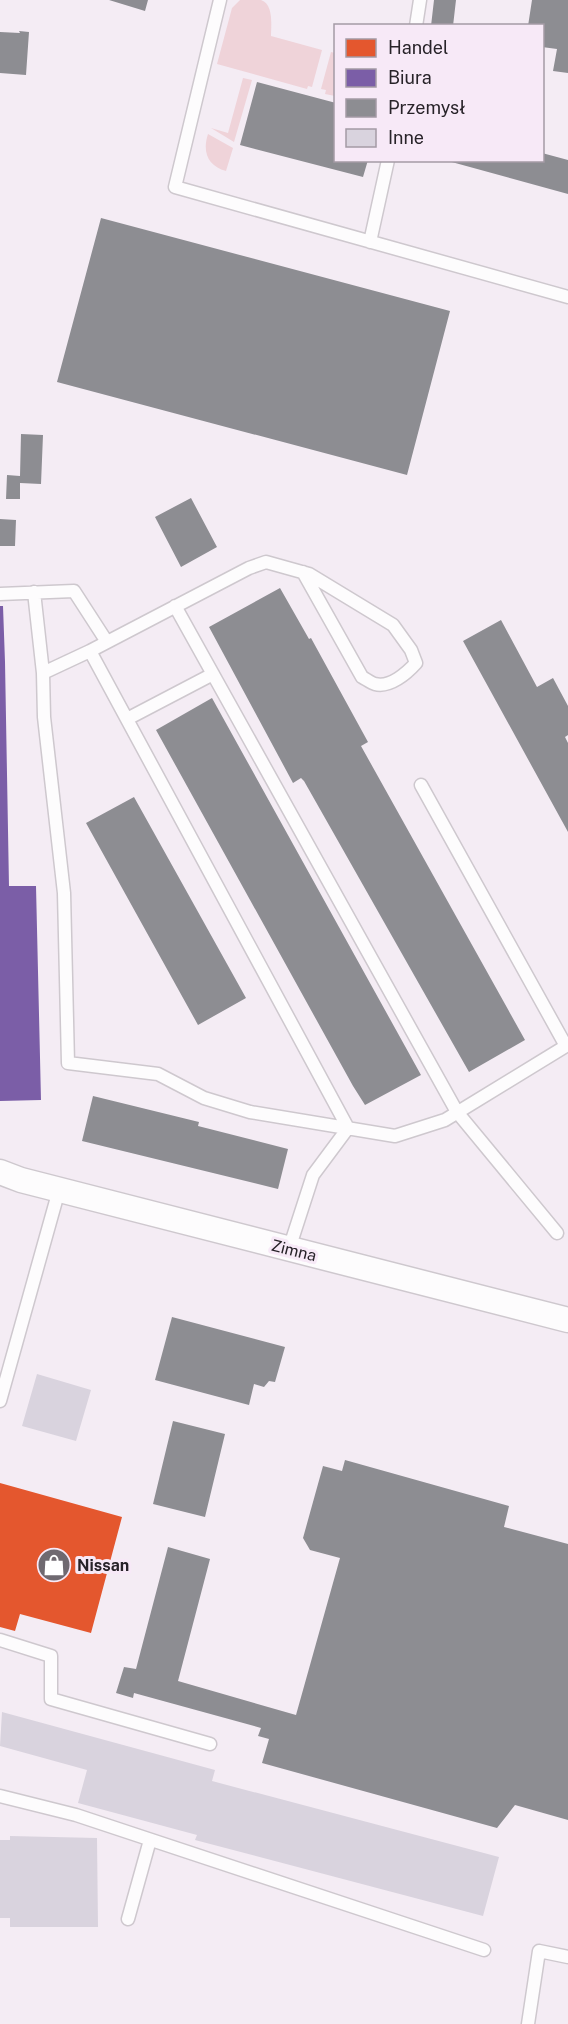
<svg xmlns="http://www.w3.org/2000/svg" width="568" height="2024" font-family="'Public Sans',sans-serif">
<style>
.green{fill:#efd3d9}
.shops{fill:#e4572e}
.offices{fill:#7b5ea7}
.industry{fill:#8d8d92}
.building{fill:#d9d3de}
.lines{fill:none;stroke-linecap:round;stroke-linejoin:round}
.lane-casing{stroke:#cec8ce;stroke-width:15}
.street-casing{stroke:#cec8ce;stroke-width:27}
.lane{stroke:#fdfcfd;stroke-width:12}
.street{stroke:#fdfcfd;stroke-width:24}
.labels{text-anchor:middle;stroke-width:6;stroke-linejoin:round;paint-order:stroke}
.street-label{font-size:16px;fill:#282329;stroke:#f7e9f7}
.poi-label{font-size:16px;font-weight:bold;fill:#282329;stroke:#f7e9f7;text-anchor:start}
</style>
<rect width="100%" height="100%" fill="#f4ecf4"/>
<path class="green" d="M 240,0 C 246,0 255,0 261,0 C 274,4 271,26 271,36 L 322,50 L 312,87 L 308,86 L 307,89 L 217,64 L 232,8 Z
M 331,52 L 335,53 L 335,96 L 325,94 L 326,90 L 321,89 Z
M 243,78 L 252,80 L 234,142 L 211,128 L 228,133 Z
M 208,134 L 233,148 L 226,171 C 208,166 202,152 208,134 Z"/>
<path class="shops" d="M 0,1483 L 122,1517 L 91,1633 L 20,1614 L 15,1631 L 0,1627 Z"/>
<path class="offices" d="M 0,606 L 3,606 L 5,662 L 9,886 L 36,886 L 41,1100 L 0,1101 Z"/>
<path class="industry" d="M 109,0 L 148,0 L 145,11 Z
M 434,0 L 456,0 L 453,26 L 431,26 Z
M 532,0 L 568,0 L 568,73 L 553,71 L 557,49 L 542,47 L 542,26 L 528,26 Z
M 19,31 L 29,32 L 26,75 L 0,73 L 0,32 L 20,33 Z
M 257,82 L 336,103 L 336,160 L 368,160 L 363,177 L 240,145 Z
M 542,153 L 568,160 L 568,194 L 448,161 L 542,160 Z
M 101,218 L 450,311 L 407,475 L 57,382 Z
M 21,434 L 43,435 L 41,484 L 20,483 L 20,499 L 6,499 L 7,475 L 20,476 Z
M 191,498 L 217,547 L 181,567 L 155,517 Z
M 0,519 L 16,520 L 15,546 L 0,546 Z
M 280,588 L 309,639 L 311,638 L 368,742 L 361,746 L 525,1040 L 469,1072 L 304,781 L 301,778 L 293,783 L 209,627 Z
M 501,620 L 537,687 L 553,678 L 568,706 L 568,735 L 565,737 L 568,743 L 568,832 L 463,641 Z
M 212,698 L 421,1075 L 365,1105 L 353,1086 L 156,730 Z
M 134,797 L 246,998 L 198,1025 L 86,823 Z
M 93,1096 L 199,1122 L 198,1126 L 288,1149 L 278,1189 L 82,1141 Z
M 172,1317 L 285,1347 L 275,1382 L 269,1381 L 264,1387 L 254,1384 L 249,1405 L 155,1380 Z
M 173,1421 L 225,1434 L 205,1517 L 153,1504 Z
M 345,1460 L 509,1506 L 504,1527 L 568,1544 L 568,1820 L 515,1805 L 497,1828 L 262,1763 L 269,1739 L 258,1736 L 261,1728 L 134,1693 L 133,1698 L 116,1693 L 124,1667 L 136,1669 L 168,1547 L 210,1559 L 178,1681 L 296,1715 L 340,1558 L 310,1550 L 303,1538 L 323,1466 L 342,1471 Z"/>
<path class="building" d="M 37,1374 L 91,1390 L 76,1441 L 22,1426 Z
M 2,1712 L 215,1770 L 212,1781 L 499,1857 L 483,1916 L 195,1840 L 197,1835 L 78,1803 L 87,1770 L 0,1746 Z
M 10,1836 L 97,1838 L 98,1927 L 10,1927 L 10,1918 L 0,1918 L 0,1840 L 10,1840 Z"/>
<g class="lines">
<g class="lane-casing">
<path id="lane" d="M 220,0 L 175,187 L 568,297
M 416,26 L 420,0
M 370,242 L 388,160
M 34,592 L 43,673
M 0,594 L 74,591 L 107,642
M 175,606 L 457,1112 L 557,1233
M 90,651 L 43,673 L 44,717 L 64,893 L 68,1063 L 158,1074 L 204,1098 L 250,1112 L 395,1136 L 445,1120 L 566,1046 L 421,785
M 127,719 L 213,674
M 289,1249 L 313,1175 L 348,1128 L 90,651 L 249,568 L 266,562 L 309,574 L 393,625 L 411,650 L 416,663 C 407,673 390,688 375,684 C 371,683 366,679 362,677 L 303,572
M 0,1401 L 59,1190
M 0,1640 L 51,1656 L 51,1699 L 210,1744
M 0,1796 L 76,1815 L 484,1950
M 128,1919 L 150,1840
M 528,2024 L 539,1951 L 568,1957"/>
</g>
<g class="street-casing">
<path id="street" d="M 0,1172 L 21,1180 L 568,1320"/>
</g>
<use href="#lane" class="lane"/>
<use href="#street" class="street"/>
</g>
<defs>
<g id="shop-disc" transform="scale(1.725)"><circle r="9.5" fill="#6f6970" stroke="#f7e9f7"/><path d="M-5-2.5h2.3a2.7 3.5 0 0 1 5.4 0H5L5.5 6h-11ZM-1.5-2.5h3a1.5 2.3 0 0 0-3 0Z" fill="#fff"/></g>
</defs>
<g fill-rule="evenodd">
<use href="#shop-disc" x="54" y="1565"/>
</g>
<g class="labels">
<g class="street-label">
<text transform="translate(294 1250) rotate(14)" y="6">Zimna</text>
</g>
<g class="poi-label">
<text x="77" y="1571">Nissan</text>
</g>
</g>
<rect x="334" y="24" width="210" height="138" fill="#f7e9f7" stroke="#a49aa5" stroke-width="1.5"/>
<rect x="346" y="39" width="30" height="18" fill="#e4572e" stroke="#a49aa5" stroke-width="1.5"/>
<text x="388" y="54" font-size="18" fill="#282329">Handel</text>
<rect x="346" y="69" width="30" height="18" fill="#7b5ea7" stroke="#a49aa5" stroke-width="1.5"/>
<text x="388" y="84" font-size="18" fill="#282329">Biura</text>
<rect x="346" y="99" width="30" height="18" fill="#8d8d92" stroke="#a49aa5" stroke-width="1.5"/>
<text x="388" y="114" font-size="18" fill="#282329">Przemysł</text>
<rect x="346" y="129" width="30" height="18" fill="#d9d3de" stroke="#a49aa5" stroke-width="1.5"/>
<text x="388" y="144" font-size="18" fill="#282329">Inne</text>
</svg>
